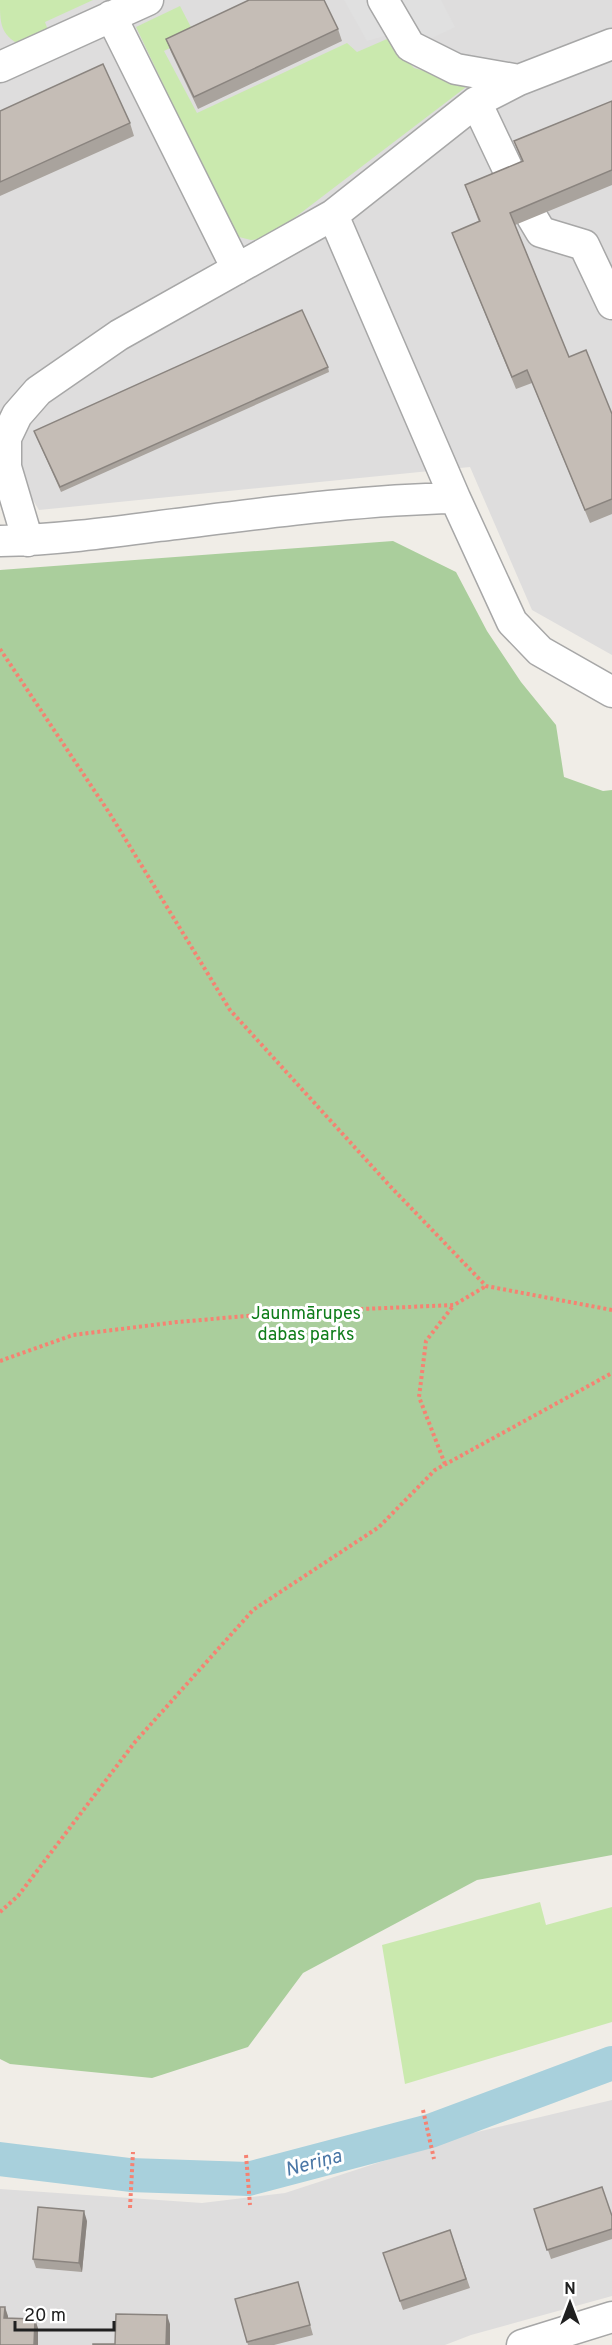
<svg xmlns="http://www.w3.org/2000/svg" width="612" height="2345" font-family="Overpass,sans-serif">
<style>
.residential{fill:#dedddd}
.grass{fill:#cae9ae}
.forest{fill:#aace9c}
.parking{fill:#e0e0e0}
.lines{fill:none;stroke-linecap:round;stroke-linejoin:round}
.canal{stroke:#a8d0dc;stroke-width:34}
.minor-casing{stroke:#a7a7a7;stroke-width:33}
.path{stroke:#f68272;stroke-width:4;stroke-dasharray:3 3;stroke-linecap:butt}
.minor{stroke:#fff;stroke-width:30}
.wall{fill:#a9a39d}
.shaded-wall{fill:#8a847f}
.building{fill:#c5bdb6;stroke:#8a847f;stroke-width:1.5}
.labels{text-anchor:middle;stroke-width:6;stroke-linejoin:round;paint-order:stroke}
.park-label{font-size:18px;fill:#0f7d1a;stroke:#fff}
.water-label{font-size:20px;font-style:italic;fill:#4b77a6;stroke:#fff}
</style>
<rect width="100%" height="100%" fill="#f0ede7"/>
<path class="residential" d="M 0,0 L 612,0 L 612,655 L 532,610 L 470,467 L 39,510 L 0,447 Z
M 612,2100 L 612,2296 L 471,2335 L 445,2345 L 0,2345 L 0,2189 L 202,2203 L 285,2193 L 460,2136 Z"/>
<path class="grass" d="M 0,0 L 93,0 L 45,22 L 49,33 L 20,45 C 0,34 0,23 0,0 Z
M 180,6 L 195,35 L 164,51 L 197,113 L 347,43 L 357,52 L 387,39 L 414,68 L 470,84 L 268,238 L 251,240 L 235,236 L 136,27 Z
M 540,1902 L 546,1925 L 612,1907 L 612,2022 L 405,2084 L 382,1945 Z"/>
<path class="forest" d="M 393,541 L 456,572 L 487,631 L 521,682 L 556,725 L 564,777 L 603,791 L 612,790 L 612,1855 L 477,1880 L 303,1973 L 248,2047 L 152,2078 L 10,2064 L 0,2059 L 0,570 Z"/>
<path class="parking" d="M 344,0 L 441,0 L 455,27 L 407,50 L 388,35 L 367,41 Z"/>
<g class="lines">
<path class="canal" d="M 0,2159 L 130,2175 L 248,2179 L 430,2131 L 612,2063"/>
<g class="minor-casing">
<path id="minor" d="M 383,0 L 410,46 L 456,69 L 519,80
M 111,16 L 237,269
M 0,67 L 148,0
M 476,102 L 513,180
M 333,215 L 455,498
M 532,217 L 541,232 L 584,245 L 612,304
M 0,541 C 53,540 106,533 159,526 C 258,514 356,500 455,498 L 512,622 L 540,651 L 612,692
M 28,541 L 6,467 L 6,438 L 17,415 L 38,391 L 119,335 L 333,215 L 476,102 L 519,80 L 612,44
M 522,2345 L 612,2317"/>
</g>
<path class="path" d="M 0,649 L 110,814 L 230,1010 L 389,1185 L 486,1286 L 612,1310
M 0,1361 L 73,1335 L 177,1322 L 294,1312 L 454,1305 L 486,1286
M 445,1464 L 419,1397 L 426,1341 L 453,1306
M 0,1912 L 18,1896 L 135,1742 L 253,1610 L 379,1527 L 435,1470 L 612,1373
M 423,2110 L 434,2159
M 246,2155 L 250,2205
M 130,2208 L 133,2152"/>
<use href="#minor" class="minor"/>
</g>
<path class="wall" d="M 338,29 L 342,41 L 198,109 L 171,52 L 166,39 Z
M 612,101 L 612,185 L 515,225 L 569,357 L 612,414 L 612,514 L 590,523 L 532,383 L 516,389 L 452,233 L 479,222 L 465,185 L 522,162 L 514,141 Z
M 0,111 L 130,123 L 134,136 L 0,196 Z
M 328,367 L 329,372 L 61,492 L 36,436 Z
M 534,2209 L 612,2215 L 612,2239 L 551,2259 Z
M 87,2221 L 82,2272 L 36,2268 L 33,2259 Z
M 450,2230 L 470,2288 L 403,2310 L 383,2253 Z
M 298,2282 L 313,2335 L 274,2345 L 248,2345 L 235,2299 Z"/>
<path class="shaded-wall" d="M 84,2211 L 87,2221 L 82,2272 L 79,2263 Z
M 5,2307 L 8,2316 L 8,2327 L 4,2318 Z
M 167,2315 L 170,2324 L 170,2345 L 166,2345 Z
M 35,2319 L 38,2328 L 38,2345 L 34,2345 Z"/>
<path class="building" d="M 249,0 L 324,0 L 338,29 L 194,97 L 166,39 Z
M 103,64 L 130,123 L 0,182 L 0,111 Z
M 612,101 L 612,170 L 510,213 L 569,357 L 586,350 L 612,414 L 612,499 L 585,510 L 527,370 L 512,377 L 452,233 L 480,221 L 465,185 L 523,161 L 514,141 Z
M 302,310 L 328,367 L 60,487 L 34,431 Z
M 602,2187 L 612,2216 L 612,2229 L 547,2250 L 534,2209 Z
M 38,2207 L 84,2211 L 79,2263 L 33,2259 Z
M 450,2230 L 466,2279 L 400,2301 L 383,2253 Z
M 298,2282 L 310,2325 L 247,2342 L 235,2299 Z
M 0,2307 L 5,2307 L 4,2318 L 35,2319 L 34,2345 L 0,2345 Z
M 116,2314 L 167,2315 L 166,2345 L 93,2345 L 93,2344 L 115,2344 Z"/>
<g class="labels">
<g class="park-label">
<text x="306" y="1319">Jaunmārupes<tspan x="306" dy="21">dabas parks</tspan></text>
</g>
<g class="water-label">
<text transform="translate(313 2162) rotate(-15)" y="7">Neriņa</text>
</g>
</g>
<g transform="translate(570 2303)" stroke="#ffffff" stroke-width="4.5" paint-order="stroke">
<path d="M0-4.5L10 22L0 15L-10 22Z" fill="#202020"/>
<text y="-9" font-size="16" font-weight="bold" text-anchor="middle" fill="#202020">N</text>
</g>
<path d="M15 2321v9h99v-9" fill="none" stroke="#202020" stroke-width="3"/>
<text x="24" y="2321" font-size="18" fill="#202020" stroke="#ffffff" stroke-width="4.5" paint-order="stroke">20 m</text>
</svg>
